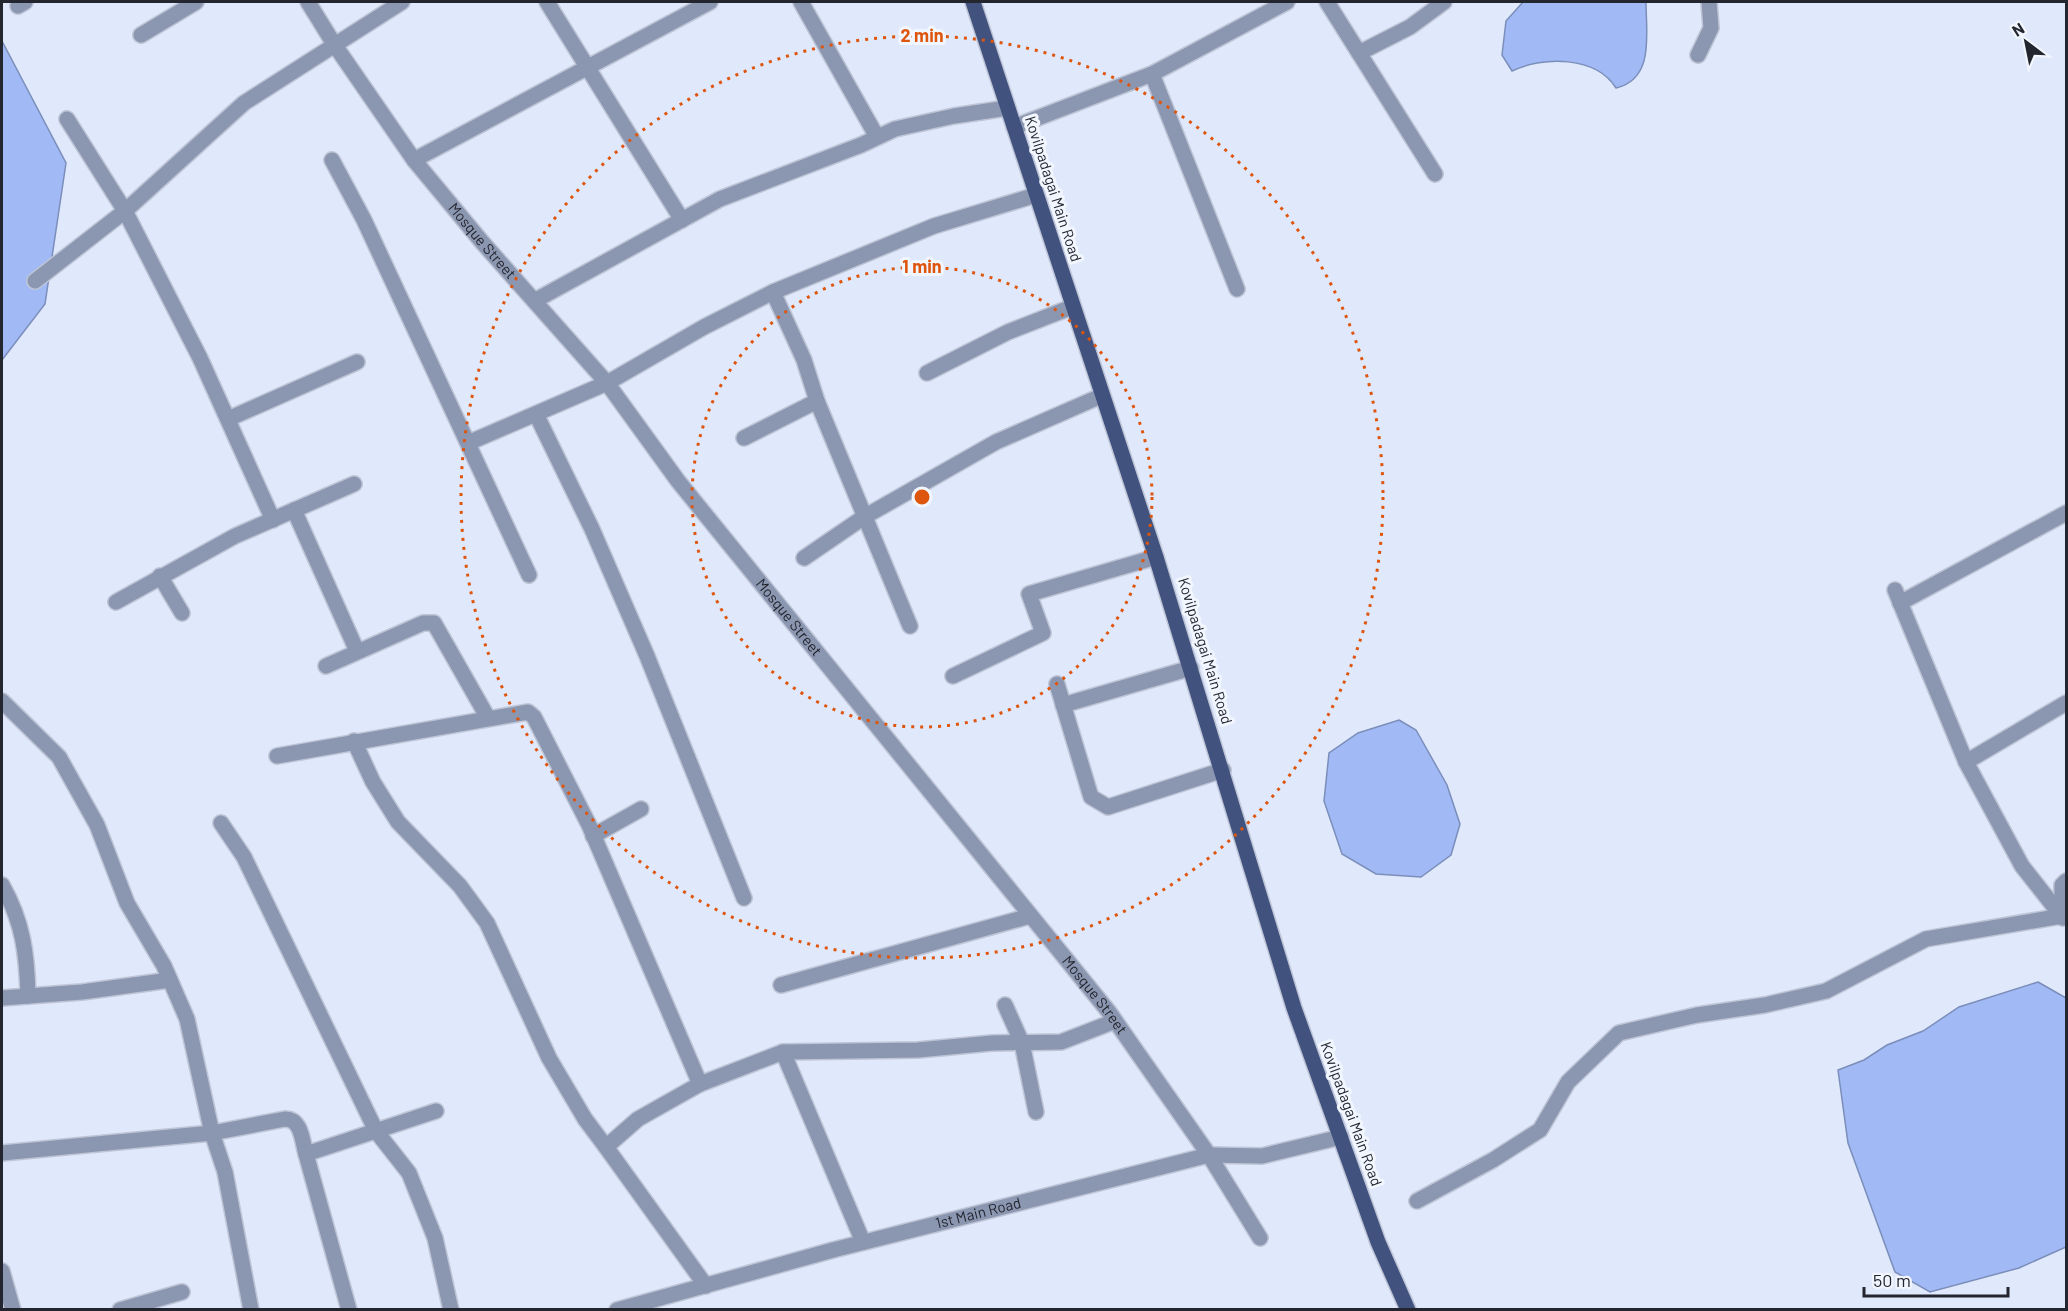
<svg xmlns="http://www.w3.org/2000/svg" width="2068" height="1311" font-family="Barlow,sans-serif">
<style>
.water{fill:#a1baf6;stroke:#7b8eba;stroke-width:1.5}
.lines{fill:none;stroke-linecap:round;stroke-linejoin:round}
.minor-casing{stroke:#bec5d6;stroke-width:18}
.major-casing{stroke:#bec5d6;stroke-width:18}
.minor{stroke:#8b96b1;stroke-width:15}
.major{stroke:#41527f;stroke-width:15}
.ring{fill:none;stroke:#de560e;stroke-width:3;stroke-dasharray:3 6}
.labels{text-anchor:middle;stroke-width:6;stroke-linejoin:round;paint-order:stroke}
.street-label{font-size:15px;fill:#23262e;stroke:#f2f6ff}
.centre{fill:#de560e;stroke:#f2f6ff;stroke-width:3}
.ring-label{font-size:18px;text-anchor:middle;font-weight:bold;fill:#de560e;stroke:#f2f6ff;stroke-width:6;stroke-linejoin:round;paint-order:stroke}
</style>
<rect width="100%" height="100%" fill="#e0e8fb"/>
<path class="water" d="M 1523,2 L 1646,2 C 1646,33 1655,79 1616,88 C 1596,56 1543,56 1512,71 L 1502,55 L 1506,21 Z
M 2,41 L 66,163 L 45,304 L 2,360 Z
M 1399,720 L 1416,730 L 1447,785 L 1460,824 L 1451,855 L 1421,877 L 1376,874 L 1342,854 L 1324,801 L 1329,753 L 1358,733 Z
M 2038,982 L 2066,998 L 2066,1247 L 2019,1268 L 1930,1292 L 1895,1272 L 1848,1143 L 1838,1070 L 1864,1060 L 1887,1045 L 1923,1031 L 1959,1007 Z"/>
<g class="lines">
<g class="minor-casing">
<g id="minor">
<path id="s1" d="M 308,2 L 334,44 L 414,160 L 482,242 L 607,383 L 678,481 L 1109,1012 L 1209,1155 L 1260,1238"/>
<path d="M 547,2 L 682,220"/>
<path d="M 801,2 L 877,137"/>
<path d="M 1327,2 L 1435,174"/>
<path d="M 18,6 L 25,2"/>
<path d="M 141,35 L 196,2"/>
<path d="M 1359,53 L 1410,27 L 1444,2"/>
<path d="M 1698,55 L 1711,28 L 1709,2"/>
<path d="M 1152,74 L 1237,289"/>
<path d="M 1014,127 L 1152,74 L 1287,2"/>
<path d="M 332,160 L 364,220 L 529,575"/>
<path d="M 414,160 L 710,2"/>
<path d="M 35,281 L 125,211 L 67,119"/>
<path d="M 773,292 L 804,360 L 817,401 L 910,626"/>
<path d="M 536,300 L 720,199 L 861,145 L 895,129 L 954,116 L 1007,108"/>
<path d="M 927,373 L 1008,332 L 1072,307"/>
<path d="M 536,414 L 592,529 L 647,656 L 744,898"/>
<path d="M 228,419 L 357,362"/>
<path d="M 744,438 L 817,401"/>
<path d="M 468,443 L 607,383 L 704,327 L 773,292 L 934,226 L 1036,195"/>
<path d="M 294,510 L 357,651"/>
<path d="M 273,520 L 200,358 L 125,211 L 244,103 L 402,2"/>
<path d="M 804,558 L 864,517 L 996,442 L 1101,396"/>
<path d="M 160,576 L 182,613"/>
<path d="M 1895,590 L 1966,762 L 2022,866 L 2063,918"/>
<path d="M 116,602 L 235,536 L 354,484"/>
<path d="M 1900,603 L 2066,513"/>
<path d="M 326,666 L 423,623 L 434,623 L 488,718"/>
<path d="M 953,676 L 1043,633 L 1029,594 L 1156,557"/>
<path d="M 1057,684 L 1091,797 L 1108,807 L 1223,770"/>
<path d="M 2,701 L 59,757 L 97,825 L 127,903 L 164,966 L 187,1019 L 212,1133 L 225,1172 L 251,1310"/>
<path d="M 1063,705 L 1191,668"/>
<path d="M 354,741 L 373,782 L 398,822 L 460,886 L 487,923 L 549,1058 L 585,1119 L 606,1147"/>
<path d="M 277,756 L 528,712 L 534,717 L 589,825 L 700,1084"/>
<path d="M 1966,762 L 2066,703"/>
<path d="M 221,823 L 244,857 L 376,1131 L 409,1173 L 435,1238 L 451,1310"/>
<path d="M 593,836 L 641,809"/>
<path d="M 2,885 C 23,922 27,954 28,996"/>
<path d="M 781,985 L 1030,916"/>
<path d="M 2,998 L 82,992 L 170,980"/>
<path d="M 1005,1005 L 1022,1043 L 1036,1112"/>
<path d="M 783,1052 L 863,1242"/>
<path d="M 2,1153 L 212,1133 L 285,1119 C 302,1119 302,1141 306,1154"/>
<path d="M 1417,1201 L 1493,1160 L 1540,1130 L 1568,1082 L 1619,1033 L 1697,1015 L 1765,1005 L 1826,991 L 1926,939 L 2062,916 L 2062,885 L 2066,881"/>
<path d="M 2,1271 L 13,1310"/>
<path d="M 706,1286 L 606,1147 L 638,1119 L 700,1084 L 783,1052 L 918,1050 L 992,1043 L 1061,1042 L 1115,1021"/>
<path d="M 120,1310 L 182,1292"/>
<path d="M 349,1310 L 306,1154 L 436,1111"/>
<path id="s2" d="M 617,1310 L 833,1250 L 1209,1155 L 1262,1156 L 1341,1137"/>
</g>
</g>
<g class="major-casing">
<path id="major" d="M 973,2 L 1156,557 L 1294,1008 L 1378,1242 L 1408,1310"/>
</g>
<use href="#minor" class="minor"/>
<use href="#major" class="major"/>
</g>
<g class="ring">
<circle cx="922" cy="497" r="230"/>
<circle cx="922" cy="497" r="461"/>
</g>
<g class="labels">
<g class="street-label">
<text transform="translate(1053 189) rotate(72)" y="5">Kovilpadagai Main Road</text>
<text dy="5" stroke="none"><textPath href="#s1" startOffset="296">Mosque Street</textPath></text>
<text dy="5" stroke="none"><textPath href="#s1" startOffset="782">Mosque Street</textPath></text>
<text transform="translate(1205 651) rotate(73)" y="5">Kovilpadagai Main Road</text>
<text dy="5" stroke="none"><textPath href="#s1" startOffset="1268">Mosque Street</textPath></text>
<text transform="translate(1351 1114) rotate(70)" y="5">Kovilpadagai Main Road</text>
<text dy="5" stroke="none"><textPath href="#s2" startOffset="374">1st Main Road</textPath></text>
</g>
</g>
<circle cx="922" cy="497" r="9" class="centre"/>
<g class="ring-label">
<text x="922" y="42">2 min</text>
<text x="922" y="273">1 min</text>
</g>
<rect width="2068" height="1311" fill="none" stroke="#23262e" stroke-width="6"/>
<g transform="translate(2026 42) rotate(328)" stroke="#f2f6ff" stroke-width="4.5" paint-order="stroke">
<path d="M0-4.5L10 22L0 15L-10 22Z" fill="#23262e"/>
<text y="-9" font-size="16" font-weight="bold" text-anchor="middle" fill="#23262e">N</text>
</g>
<path d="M1864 1287v9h144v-9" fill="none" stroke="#23262e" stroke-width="3"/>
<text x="1873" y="1287" font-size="18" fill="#23262e" stroke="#f2f6ff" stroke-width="4.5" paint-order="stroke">50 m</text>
</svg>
